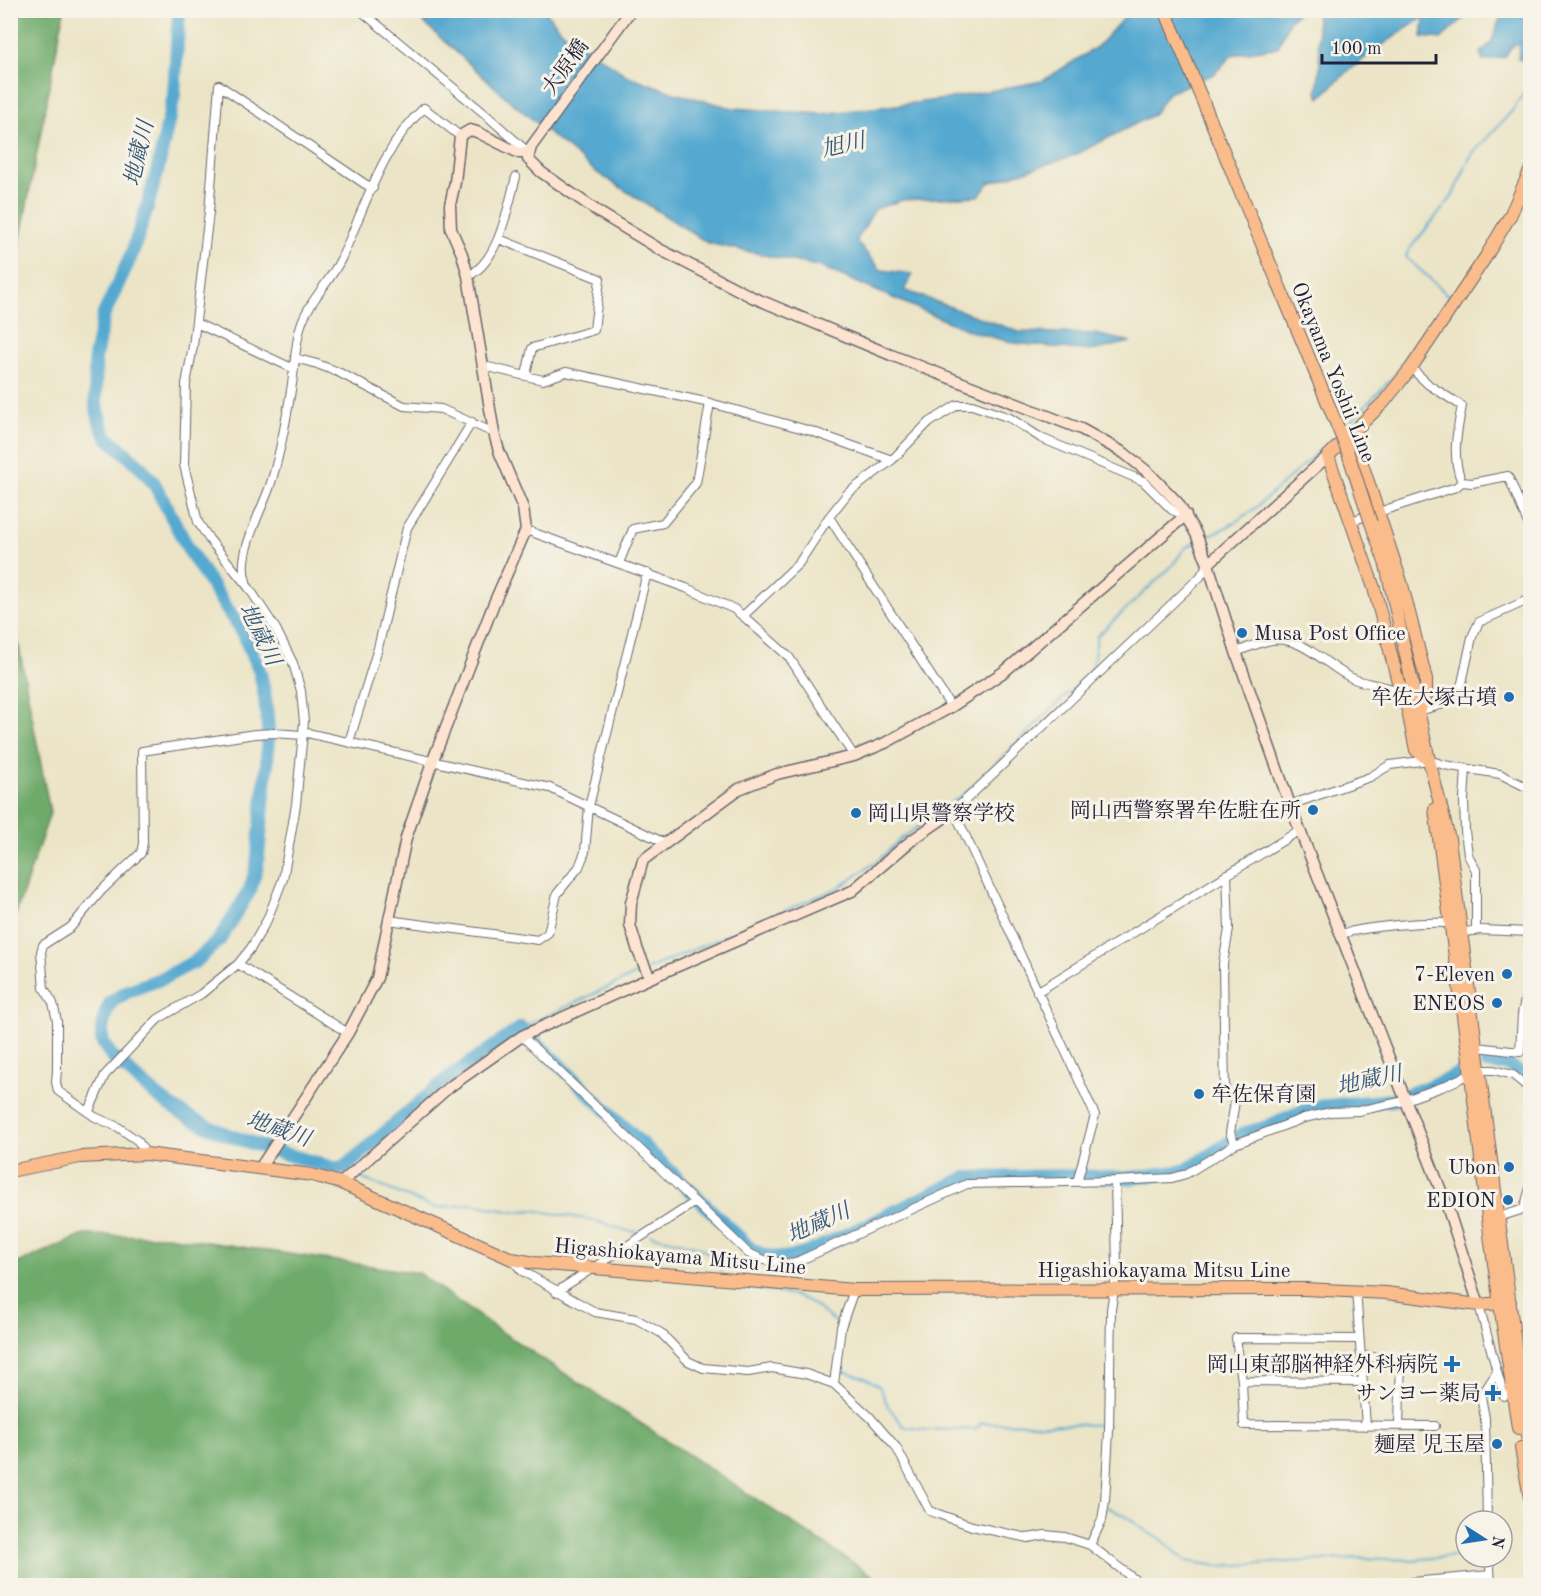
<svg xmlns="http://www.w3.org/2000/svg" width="1541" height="1596" font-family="'Old Standard TT','Noto Serif JP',serif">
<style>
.forest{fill:#6eaa6b;stroke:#486653;stroke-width:1.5}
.water{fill:#54a9d0;stroke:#3b6686;stroke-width:1.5}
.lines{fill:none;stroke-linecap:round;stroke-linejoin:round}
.stream{stroke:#54a9d0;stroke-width:2}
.river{stroke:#54a9d0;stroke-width:14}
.street-casing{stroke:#68666c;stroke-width:10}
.secondary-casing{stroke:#68666c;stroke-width:13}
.primary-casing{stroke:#68666c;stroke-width:14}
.street{stroke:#fff;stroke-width:8}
.secondary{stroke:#fde4d1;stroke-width:10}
.primary{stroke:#fabc8b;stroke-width:12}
.primary-bridge-casing{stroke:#68666c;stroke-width:14;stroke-linecap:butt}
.primary-bridge{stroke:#fabc8b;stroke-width:12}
.poi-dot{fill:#1f6fb2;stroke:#f7f3e8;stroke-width:2}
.labels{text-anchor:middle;stroke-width:6;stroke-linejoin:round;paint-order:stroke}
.street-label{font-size:21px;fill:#22223b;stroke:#f7f3e8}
.poi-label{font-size:21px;fill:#22223b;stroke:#f7f3e8;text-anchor:end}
.water-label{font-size:22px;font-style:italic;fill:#365877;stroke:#f7f3e8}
</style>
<rect width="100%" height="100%" fill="#f7f3e8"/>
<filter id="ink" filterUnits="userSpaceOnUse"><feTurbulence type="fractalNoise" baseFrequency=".0167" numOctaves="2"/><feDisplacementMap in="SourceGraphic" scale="12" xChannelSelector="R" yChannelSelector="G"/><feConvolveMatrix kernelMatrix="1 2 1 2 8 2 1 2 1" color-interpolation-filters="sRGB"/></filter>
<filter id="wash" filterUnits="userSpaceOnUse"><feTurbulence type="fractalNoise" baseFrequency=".008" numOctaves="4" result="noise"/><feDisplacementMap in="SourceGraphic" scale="24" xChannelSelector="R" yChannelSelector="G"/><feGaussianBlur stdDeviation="1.35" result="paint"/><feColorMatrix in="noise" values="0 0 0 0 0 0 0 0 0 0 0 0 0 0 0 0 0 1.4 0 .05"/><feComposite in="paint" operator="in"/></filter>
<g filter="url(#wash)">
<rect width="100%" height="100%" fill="#ebe4c6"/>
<path class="forest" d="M 11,10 L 64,11 L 11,288 L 10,11 Z
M 10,599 L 50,813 L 11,928 L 10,928 Z
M 84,1235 L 167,1236 L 418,1273 L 503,1333 L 887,1585 L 11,1585 L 11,1266 Z"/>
<path class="water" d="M 411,11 L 545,11 L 562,31 L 626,75 L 674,93 L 733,108 L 822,114 L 947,99 L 1042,81 L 1097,47 L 1130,11 L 1299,11 L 1289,21 L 1278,47 L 1232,55 L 1214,74 L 1168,93 L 1153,115 L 1075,155 L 989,183 L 979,196 L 902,200 L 875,209 L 856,241 L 881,270 L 913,274 L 904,290 L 1019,332 L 1095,334 L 1131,342 L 1091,351 L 1014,343 L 970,331 L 821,267 L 708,243 L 596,172 L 510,101 Z
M 1316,11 L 1316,10 L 1468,11 L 1467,15 L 1441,39 L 1422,37 L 1424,17 C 1386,42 1351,65 1320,98 L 1317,92 L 1320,65 Z
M 1503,11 L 1530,11 L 1530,56 L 1526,61 L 1518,59 L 1520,42 L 1511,47 L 1505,57 L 1483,61 L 1480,53 L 1491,43 Z"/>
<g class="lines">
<path class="stream" d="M 1343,429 L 1394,376 L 1450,297 L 1406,257 L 1408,251 L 1452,197 L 1471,155 L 1512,111 L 1530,84
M 1202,539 L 1229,526 L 1253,510 L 1337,435
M 648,969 L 840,887 L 880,859 L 901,839 L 964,794 L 1089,673 L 1093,665 L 1097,636 L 1171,567 L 1185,548 L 1195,543
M 521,1028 L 643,971
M 356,1176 L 435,1208 L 472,1204 L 513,1212 L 533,1210 L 592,1220 L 628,1231 L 642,1232
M 650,1235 C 676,1243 715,1242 722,1273
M 739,1286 L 793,1295 L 810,1302 L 840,1326
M 840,1363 L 840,1370 L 865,1378 L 879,1386 L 888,1406 L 904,1427 L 926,1430 L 977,1429 L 981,1423 L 1108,1425
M 1107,1507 L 1129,1518 L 1150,1534 L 1160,1538 L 1186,1561 L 1219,1566 L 1362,1558 L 1411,1560 L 1466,1555"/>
<path class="river" d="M 179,10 L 174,95 L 158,168 L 145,214 L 131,256 L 104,314 L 95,357 L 96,405 L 101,425 L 107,437 L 139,465 L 154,483 L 189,550 L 244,636 L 260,672 L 265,697 L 268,728 L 267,764 L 257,866 L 250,890 L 220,939 L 196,961 L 163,978 L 128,991 L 111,1002 L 106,1012 L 102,1028 L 102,1041 L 112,1057 C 135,1076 158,1100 185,1115 C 231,1140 283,1153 333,1168 L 344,1168 L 447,1079 L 521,1028 L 752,1250 C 771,1260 787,1260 808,1253 L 965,1178 L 1072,1176 L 1131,1178 L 1185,1171 L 1242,1134 L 1264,1128 L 1301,1112 L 1316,1107 L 1393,1100 L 1444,1081 L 1464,1071
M 1487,1063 L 1508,1064 L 1530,1081"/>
</g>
</g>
<g filter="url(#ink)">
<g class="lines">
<g class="street-casing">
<path id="street" d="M 360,10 L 485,114 L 529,153
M 499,239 L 600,279 L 594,330 L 532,348 L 526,375
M 468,276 C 499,262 508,206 516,177
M 196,323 L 294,369
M 295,358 L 317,364 L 338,372 L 404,406 L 441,409 L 494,433
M 484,366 L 543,380 L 566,372 L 710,403 L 811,431 L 892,460
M 1411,368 L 1429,385 L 1462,406 C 1457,431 1451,458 1462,482
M 829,517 L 951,707
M 1351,521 L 1456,487 L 1462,482 L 1472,483 L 1508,476 L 1530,528
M 526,530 L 686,588 L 734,609 L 743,616 L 789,657 L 854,756
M 619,563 L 633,529 L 663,523 L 696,483 L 710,403
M 246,581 C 236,556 261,512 270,486 C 280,455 287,416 292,384 C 295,364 295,344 301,325 C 309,301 330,282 341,259 C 365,208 381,147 424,108 L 460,136
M 743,616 L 799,563 L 829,517 L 848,493 L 892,460 L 927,424 L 957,405 L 972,405 L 1010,418 L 1041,438 L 1143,481 L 1172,510 L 1184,515
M 1236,652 C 1247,648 1260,642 1271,640 C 1303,635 1328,668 1354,679 C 1369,685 1387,686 1403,692
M 1419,711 L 1444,704 L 1455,695 L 1462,683 L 1472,637 L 1479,622 L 1530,599
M 303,732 L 550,788 L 665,843
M 349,742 L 378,648 L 407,528 L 472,422
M 1466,769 L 1464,800 L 1465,831 L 1468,855 L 1476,870 L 1476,931
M 1290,805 L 1370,777 L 1390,765 L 1429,760 L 1444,765 L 1500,774 L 1530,789
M 1227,874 L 1229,929 L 1223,964 L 1225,1093 L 1236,1095 L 1230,1133 L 1235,1144
M 388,920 L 538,940 L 548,933 L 557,894 L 579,867 L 585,852 L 589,806 L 647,573
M 1528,932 L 1530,957
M 1457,933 L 1480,930 L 1530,932
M 1341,934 C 1366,927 1429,920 1454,924
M 238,964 L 348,1033
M 1037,992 L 1300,830
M 522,1036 L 748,1253 L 764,1260 L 792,1264 L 967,1184 L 1115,1181 L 1172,1178 L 1186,1174 L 1235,1144 L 1304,1118 L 1331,1112 L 1358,1111 L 1400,1102 L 1442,1087 L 1479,1070 L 1494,1070 L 1513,1075 L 1530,1089
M 1477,1047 L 1520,1052 L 1522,1014 L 1530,976
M 89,1111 L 105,1075 L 158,1019 L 201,994 L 238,964 L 251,948 L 267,920 L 283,879 L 296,805 L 304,722 L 301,691 L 293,663 L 276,629 L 249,588 L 209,539 L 198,522 L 184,465 L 186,384 L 193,346 L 209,212 L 219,85 L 365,184 L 373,188
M 146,1154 L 138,1141 L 118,1127 L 95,1117 L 58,1091 L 56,1082 L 57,1070 L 57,1021 L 53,1003 L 44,988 L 41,952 L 43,945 L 71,927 L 102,890 L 141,853 L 143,843 L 142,751 L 255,734 L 274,733 L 302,735
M 1077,1182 L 1095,1115 L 954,811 L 1200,577 L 1208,564
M 1499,1217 L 1524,1209 L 1530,1188
M 512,1259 L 522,1271 L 595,1312 L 636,1319 L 661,1333 L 688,1361 L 703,1368 L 748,1372 L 772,1368 L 806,1374 L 834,1384 L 870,1417 L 896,1447 L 930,1511 L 972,1526 L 1028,1538 L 1045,1535 L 1065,1537 L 1090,1545 L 1143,1586
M 1356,1290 L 1366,1426
M 556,1292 L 695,1202
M 1479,1305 L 1497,1372 L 1481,1397 L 1485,1418 L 1487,1521
M 1359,1339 L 1236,1338 L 1242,1381 L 1244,1425 L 1435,1426
M 1361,1356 L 1401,1360 L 1399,1426
M 1497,1372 L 1504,1396
M 1242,1381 L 1363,1382
M 834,1384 L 841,1327 L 854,1290
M 1090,1545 L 1102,1520 L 1105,1501 L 1109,1431 L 1111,1310 L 1117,1267 L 1115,1181
M 1484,1557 L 1490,1567 L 1491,1586
M 1412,1586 L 1412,1582 L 1490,1575"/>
</g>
<g class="secondary-casing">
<path id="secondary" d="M 631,10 L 531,147 L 528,159 L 541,172 L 600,213 L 661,250 L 752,297 L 891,355 L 1081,429 L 1124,453 L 1149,473 L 1178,503 L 1196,534 L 1208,564 L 1236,652 L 1290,805 L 1447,1206 L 1479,1305
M 1208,564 L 1328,456
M 650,978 L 638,951 L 630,925 L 631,903 L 643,860 L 739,789 L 777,774 L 854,756 L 885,743 L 951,707 L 1005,671 L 1186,515
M 260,1168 L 348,1033 L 377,978 L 406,838 L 433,760 L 494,603 L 526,530 L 523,508 L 499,451 L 494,433 L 468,276 L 462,254 L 451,229 L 450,205 L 455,182 L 460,136 L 470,130 L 477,132 L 519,153 L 529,153
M 341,1183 L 448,1088 L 522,1036 L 650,978 L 852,891 L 912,840 L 954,811"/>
</g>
<g class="primary-casing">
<path id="primary" d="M 1352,433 L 1402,585 L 1426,679 L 1426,696 L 1419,711
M 1371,523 L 1386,565 L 1429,760 L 1449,839 L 1530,1458
M 1429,760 L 1416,750 L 1404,692 L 1398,682 L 1374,588 L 1328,456 L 1384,402 L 1411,368 L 1485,258 L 1510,216 L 1530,171
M 1435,809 L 1471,1075 L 1491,1243 L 1518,1428
M 10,1171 L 80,1157 L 146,1154 L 312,1175 L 341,1183 L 512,1259 L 535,1263 L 854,1290 L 1305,1289 L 1386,1293 L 1479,1305 L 1510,1302
M 1521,1448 L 1530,1498"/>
</g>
<use href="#street" class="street"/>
<use href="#secondary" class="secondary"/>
<use href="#primary" class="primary"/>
<g class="primary-bridge-casing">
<path id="primary-bridge" d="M 1165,10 L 1346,447 L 1371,523"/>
</g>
<use href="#primary-bridge" class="primary-bridge"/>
</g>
</g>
<g class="poi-dot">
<circle cx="1242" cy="633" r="6"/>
<circle cx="1509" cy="697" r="6"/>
<circle cx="1313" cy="810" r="6"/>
<circle cx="856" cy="813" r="6"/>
<circle cx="1507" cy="974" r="6"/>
<circle cx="1497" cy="1003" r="6"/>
<circle cx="1199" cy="1094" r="6"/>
<circle cx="1509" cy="1167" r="6"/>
<circle cx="1508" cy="1200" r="6"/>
<path d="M1449 1355h6v6h6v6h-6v6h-6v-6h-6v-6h6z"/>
<path d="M1490 1384h6v6h6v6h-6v6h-6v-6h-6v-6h6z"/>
<circle cx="1497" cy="1444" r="6"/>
</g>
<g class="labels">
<g class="street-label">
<text transform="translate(565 67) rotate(-54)" y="7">大原橋</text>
<text transform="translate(1334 372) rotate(68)" y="7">Okayama Yoshii Line</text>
<text transform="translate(680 1256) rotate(5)" y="7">Higashiokayama Mitsu Line</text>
<text x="1164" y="1277">Higashiokayama Mitsu Line</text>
</g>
<g class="poi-label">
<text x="1254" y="640" text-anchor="start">Musa Post Office</text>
<text x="1497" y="704">牟佐大塚古墳</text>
<text x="1301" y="817">岡山西警察署牟佐駐在所</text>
<text x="868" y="820" text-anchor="start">岡山県警察学校</text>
<text x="1495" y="981">7-Eleven</text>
<text x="1485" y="1010">ENEOS</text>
<text x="1211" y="1101" text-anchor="start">牟佐保育園</text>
<text x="1497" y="1174">Ubon</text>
<text x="1496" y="1207">EDION</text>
<text x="1438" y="1371">岡山東部脳神経外科病院</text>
<text x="1481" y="1400">サンヨー薬局</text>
<text x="1485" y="1451">麺屋 児玉屋</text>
</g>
<g class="water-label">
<text transform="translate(843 144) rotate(-13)" y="8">旭川</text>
<text transform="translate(138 153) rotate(-77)" y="8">地蔵川</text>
<text transform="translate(261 634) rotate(64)" y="8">地蔵川</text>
<text transform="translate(1369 1079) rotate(-12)" y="8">地蔵川</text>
<text transform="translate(279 1128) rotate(19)" y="8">地蔵川</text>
<text transform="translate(818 1222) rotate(-24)" y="8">地蔵川</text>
</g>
</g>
<rect width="1541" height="1596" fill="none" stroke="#f7f3e8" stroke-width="36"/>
<g transform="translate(1484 1539) rotate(102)"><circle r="28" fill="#f7f3e8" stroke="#a29fa3" stroke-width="1.5"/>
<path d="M0-4.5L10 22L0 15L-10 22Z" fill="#1f6fb2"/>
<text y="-9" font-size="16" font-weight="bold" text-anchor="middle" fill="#22223b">N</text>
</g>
<path d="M1322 54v9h114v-9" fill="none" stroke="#22223b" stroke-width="3"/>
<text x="1331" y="54" font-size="18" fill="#22223b" stroke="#f7f3e8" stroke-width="4.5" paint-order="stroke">100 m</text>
</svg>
